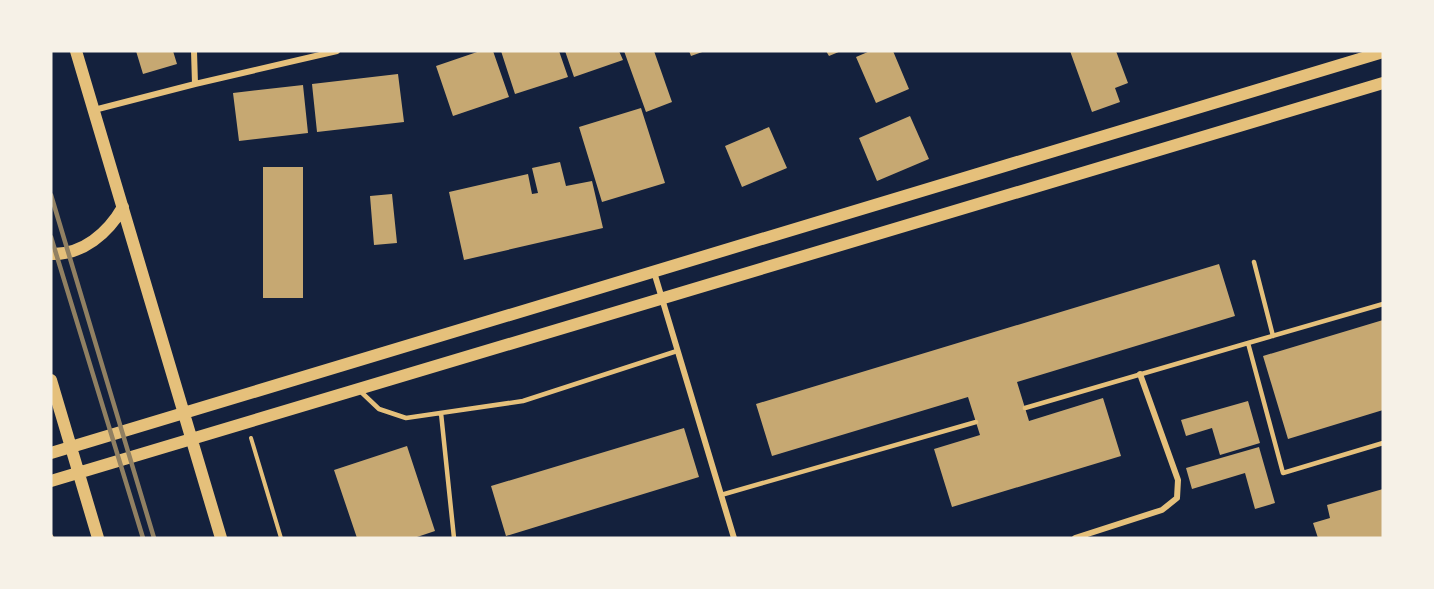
<svg xmlns="http://www.w3.org/2000/svg" width="1434" height="589" font-family="Ubuntu,sans-serif">
<style>
.building{fill:#c6a872}
.lines{fill:none;stroke-linecap:round;stroke-linejoin:round}
.path{stroke:#e5c07b;stroke-width:4}
.service{stroke:#e5c07b;stroke-width:4.5}
.minor{stroke:#e5c07b;stroke-width:6}
.secondary{stroke:#e5c07b;stroke-width:12}
.rail{stroke:#918062;stroke-width:4.5}
</style>
<rect width="100%" height="100%" fill="#14213d"/>
<path class="building" d="M 136,51 L 173,51 L 177,64 L 143,74 Z
M 480,51 L 493,51 L 509,97 L 453,116 L 436,66 Z
M 501,51 L 559,51 L 568,77 L 515,94 Z
M 565,51 L 619,51 L 623,60 L 574,77 Z
M 624,51 L 654,51 L 672,102 L 646,112 Z
M 689,51 L 705,51 L 691,56 Z
M 826,51 L 841,51 L 829,56 Z
M 870,51 L 893,51 L 909,89 L 876,103 L 856,57 Z
M 1070,51 L 1116,51 L 1128,83 L 1115,88 L 1120,102 L 1092,112 Z
M 398,74 L 404,122 L 317,132 L 312,84 Z
M 303,85 L 308,133 L 239,141 L 233,93 Z
M 641,108 L 665,183 L 602,202 L 579,127 Z
M 910,116 L 929,159 L 877,181 L 859,138 Z
M 769,127 L 787,168 L 742,187 L 725,146 Z
M 560,162 L 566,186 L 592,181 L 603,228 L 464,260 L 449,192 L 528,174 L 532,194 L 538,193 L 532,168 Z
M 263,167 L 303,167 L 303,298 L 263,298 Z
M 392,194 L 397,243 L 374,245 L 370,196 Z
M 1219,264 L 1235,316 L 1017,382 L 1029,421 L 1103,398 L 1121,456 L 952,507 L 934,449 L 980,435 L 968,397 L 772,456 L 756,404 Z
M 1383,320 L 1383,410 L 1288,439 L 1263,356 Z
M 1248,401 L 1260,443 L 1220,455 L 1212,428 L 1186,436 L 1181,420 Z
M 684,428 L 699,477 L 506,536 L 491,486 Z
M 407,446 L 435,531 L 414,538 L 357,538 L 334,470 Z
M 1259,447 L 1275,503 L 1255,509 L 1245,473 L 1192,489 L 1186,468 Z
M 1383,489 L 1383,538 L 1318,538 L 1313,523 L 1330,518 L 1327,505 Z"/>
<g class="lines">
<path class="path" d="M 251,438 L 281,538
M 51,536 L 52,538"/>
<path class="service" d="M 1254,262 L 1273,336
M 1383,304 L 1248,343 L 1283,473 L 1383,443
M 359,390 L 379,409 L 406,418 L 523,401 L 677,351
M 1025,408 L 1248,343
M 441,413 L 454,538
M 721,495 L 976,422"/>
<path class="minor" d="M 194,51 L 195,84
M 94,110 L 195,84 L 337,51
M 654,272 L 734,538
M 1075,538 L 1162,510 L 1177,498 L 1178,480 L 1140,374"/>
<path class="secondary" d="M 76,51 L 221,538
M 51,254 C 83,255 108,233 123,207
M 51,380 L 98,538
M 51,453 L 1383,52
M 51,481 L 1383,83"/>
<path class="rail" d="M 51,195 L 154,538
M 51,237 L 143,538"/>
</g>
<rect width="1434" height="589" fill="none" stroke="#f6f1e7" stroke-width="105"/>
</svg>
